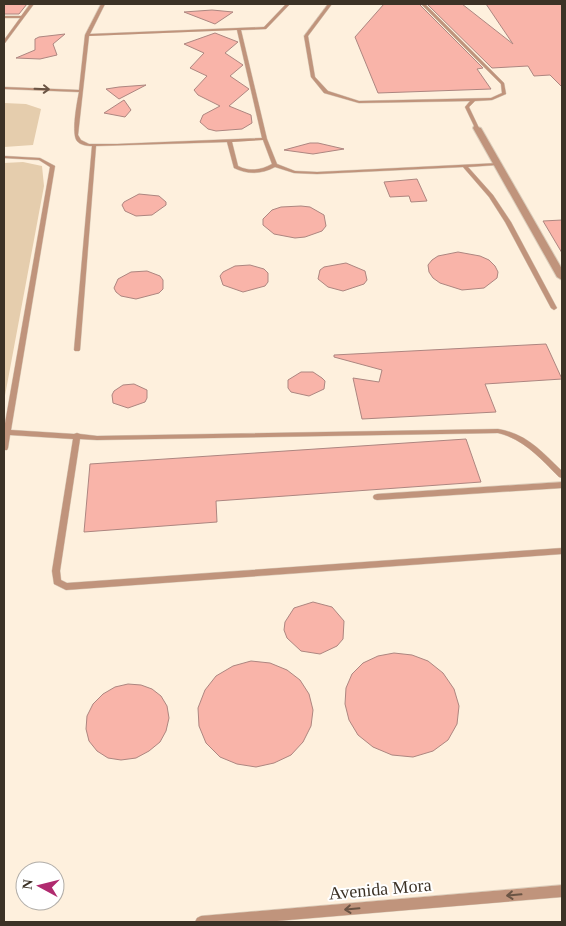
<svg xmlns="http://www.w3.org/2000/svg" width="566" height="926" font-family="'Times New Roman',serif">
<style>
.green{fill:#e5cdad}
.building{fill:#f9b4a9;stroke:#ad8680}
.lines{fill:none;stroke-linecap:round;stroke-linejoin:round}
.lane-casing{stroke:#dbcebc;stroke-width:1}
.street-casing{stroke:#dbcebc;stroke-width:2}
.lane{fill:#c0947c;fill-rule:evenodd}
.street{fill:#c0947c;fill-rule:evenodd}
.oneway{stroke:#6a5444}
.labels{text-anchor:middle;stroke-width:4;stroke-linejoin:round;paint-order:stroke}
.near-street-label{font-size:18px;fill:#3c3226;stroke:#fff}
</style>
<rect width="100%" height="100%" fill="#fef0dd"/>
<path class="green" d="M 4,103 L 26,104 L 41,109 L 33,145 L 4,147 Z
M 23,162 L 42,166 L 44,186 L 4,401 L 4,163 Z"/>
<path class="building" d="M 4,4 L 27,4 L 19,14 L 4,14 Z
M 384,4 L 419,4 L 483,68 L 477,69 L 491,89 L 378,93 L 355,37 Z
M 427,4 L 462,4 L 513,44 L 486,4 L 562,4 L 562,87 L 550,75 L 534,76 L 528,66 L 492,68 Z
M 212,10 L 233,12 L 215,24 L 184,12 Z
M 215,33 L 238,42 L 225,53 L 243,65 L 230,76 L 249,89 L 229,106 L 251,115 L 252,123 L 242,129 L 216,131 L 208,129 L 200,122 L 203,115 L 220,106 L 198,95 L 194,90 L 207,76 L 190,68 L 204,53 L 184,44 Z
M 65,34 L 53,44 L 57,55 L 40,59 L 16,58 L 35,50 L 35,39 L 39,37 Z
M 146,85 L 119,99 L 106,89 L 119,87 Z
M 124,100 L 131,110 L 125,117 L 104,113 Z
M 310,143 L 318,143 L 344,149 L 313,154 L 284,150 Z
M 417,179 L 427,201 L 411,202 L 409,196 L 390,197 L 384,182 Z
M 139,194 L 159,196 L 166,202 L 166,205 L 152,215 L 136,216 L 125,211 L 122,205 L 124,202 Z
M 301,206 L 310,207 L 324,215 L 326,226 L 322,231 L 305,237 L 295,238 L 274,234 L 263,225 L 263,219 L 272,210 L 281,207 Z
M 562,220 L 562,253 L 543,221 Z
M 458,252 L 480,256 L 489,260 L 495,266 L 498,272 L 497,278 L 484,288 L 462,290 L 440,283 L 433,278 L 429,272 L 428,265 L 432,260 L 438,256 Z
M 346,263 L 365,271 L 367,280 L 364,284 L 343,291 L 328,287 L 318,279 L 320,270 L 324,267 Z
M 250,265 L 264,269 L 268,273 L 268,282 L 265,286 L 243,292 L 223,285 L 220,276 L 223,272 L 235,266 Z
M 147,271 L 160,276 L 163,280 L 163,289 L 159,293 L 136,299 L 121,296 L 116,292 L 114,288 L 118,279 L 131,272 Z
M 546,344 L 562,379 L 485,384 L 496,412 L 362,419 L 353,378 L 379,382 L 382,370 L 334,357 L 334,355 Z
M 301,372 L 313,372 L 322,378 L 325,381 L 324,389 L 309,396 L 291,392 L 288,388 L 288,380 Z
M 134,384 L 147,390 L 147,398 L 145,402 L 128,408 L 113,403 L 112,395 L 114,391 L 123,385 Z
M 466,439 L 481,482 L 216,501 L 217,522 L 84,532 L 90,464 Z
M 313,602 L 332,607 L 344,621 L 343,639 L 337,646 L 320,654 L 301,651 L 287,638 L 284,630 L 285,622 L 294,608 Z
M 394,653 L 412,655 L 428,661 L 443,673 L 454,689 L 459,706 L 457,724 L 448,740 L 433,751 L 413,757 L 392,755 L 373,747 L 358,735 L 349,720 L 345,704 L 346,688 L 352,674 L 363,663 L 378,656 Z
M 251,661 L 270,663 L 287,670 L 300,680 L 309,694 L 313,710 L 311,726 L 303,742 L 291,755 L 274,763 L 256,767 L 237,764 L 220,757 L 206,743 L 199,726 L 198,708 L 205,690 L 216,676 L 233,666 Z
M 128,684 L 141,685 L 152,689 L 161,696 L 167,706 L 169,718 L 166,731 L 160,742 L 149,751 L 136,758 L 121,760 L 108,758 L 97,751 L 89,741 L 86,729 L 87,716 L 93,704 L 103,694 L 115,687 Z"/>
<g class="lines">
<g class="lane-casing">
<path id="lane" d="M 30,4 L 34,4 L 5,43 L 4,43 L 4,40 L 20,18 L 4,18 L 4,16 L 21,16 Z
M 101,4 L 105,4 L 90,34 L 264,27 L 286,4 L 290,4 L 266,29 L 241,30 L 267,139 L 277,164 L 295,171 L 317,172 L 499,163 L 499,164 L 497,165 L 468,167 L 493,195 L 511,222 L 557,308 L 554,310 L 551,308 L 505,222 L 489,197 L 463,167 L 317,174 L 294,173 L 275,167 C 262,174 248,175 234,168 L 227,142 L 96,146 L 80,350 L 79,351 L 75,351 L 74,350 L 92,146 C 87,146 80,145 77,141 C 71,134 77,102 79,92 L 4,89 L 4,87 L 79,90 L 85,35 ZM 237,30 L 262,138 L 117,144 L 89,144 L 81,140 L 78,135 L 89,36 ZM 263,140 L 272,164 C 261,170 250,172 238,166 L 232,142 Z
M 328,4 L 332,4 L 308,36 L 315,77 L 328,91 L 359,101 L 491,98 L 502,93 L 501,84 L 421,4 L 425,4 L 504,83 L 506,94 L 492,100 L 475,101 L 469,107 L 479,128 L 477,129 L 475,128 L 465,107 L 470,101 L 359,103 L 324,93 L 311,77 L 304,36 Z
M 4,156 L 40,158 L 55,166 L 11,430 L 74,434 L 77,433 L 80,434 L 97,436 L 498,429 C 527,434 541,451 562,471 L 562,478 L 559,477 C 541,459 524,439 498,433 L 97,440 L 80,439 L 60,571 L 61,580 L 67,583 L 562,548 L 562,554 L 66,590 L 54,584 L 52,571 L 73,439 L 10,435 L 8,448 L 7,450 L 4,450 L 4,429 L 50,167 L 39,160 L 4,158 Z
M 562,482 L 562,488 L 377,500 L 374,499 L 373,497 L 374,495 L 377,494 Z
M 562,885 L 562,897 L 265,922 L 195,922 L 197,918 L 201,916 Z"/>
</g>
<g class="street-casing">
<path id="street" d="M 474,126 L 481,128 L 562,269 L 562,280 L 557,277 L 473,128 Z"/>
</g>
<use href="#lane" class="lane"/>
<use href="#street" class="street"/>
</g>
<defs><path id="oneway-shaft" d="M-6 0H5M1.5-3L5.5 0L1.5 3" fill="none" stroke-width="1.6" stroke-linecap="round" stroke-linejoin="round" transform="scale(1.25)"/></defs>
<g class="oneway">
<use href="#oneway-shaft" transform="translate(42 89) rotate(2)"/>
<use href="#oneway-shaft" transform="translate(514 895) rotate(175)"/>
<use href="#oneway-shaft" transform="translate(352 909) rotate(175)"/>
</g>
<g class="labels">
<g class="near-street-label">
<text transform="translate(380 889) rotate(-5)" y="6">Avenida Mora</text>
</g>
</g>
<rect width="566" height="926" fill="none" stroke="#3c3226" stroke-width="10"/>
<g transform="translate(40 886) rotate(277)"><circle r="24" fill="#ffffff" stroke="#b1ada8"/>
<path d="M0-4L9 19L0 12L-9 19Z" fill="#b02a6f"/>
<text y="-8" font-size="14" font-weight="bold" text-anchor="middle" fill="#3c3226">N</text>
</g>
</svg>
